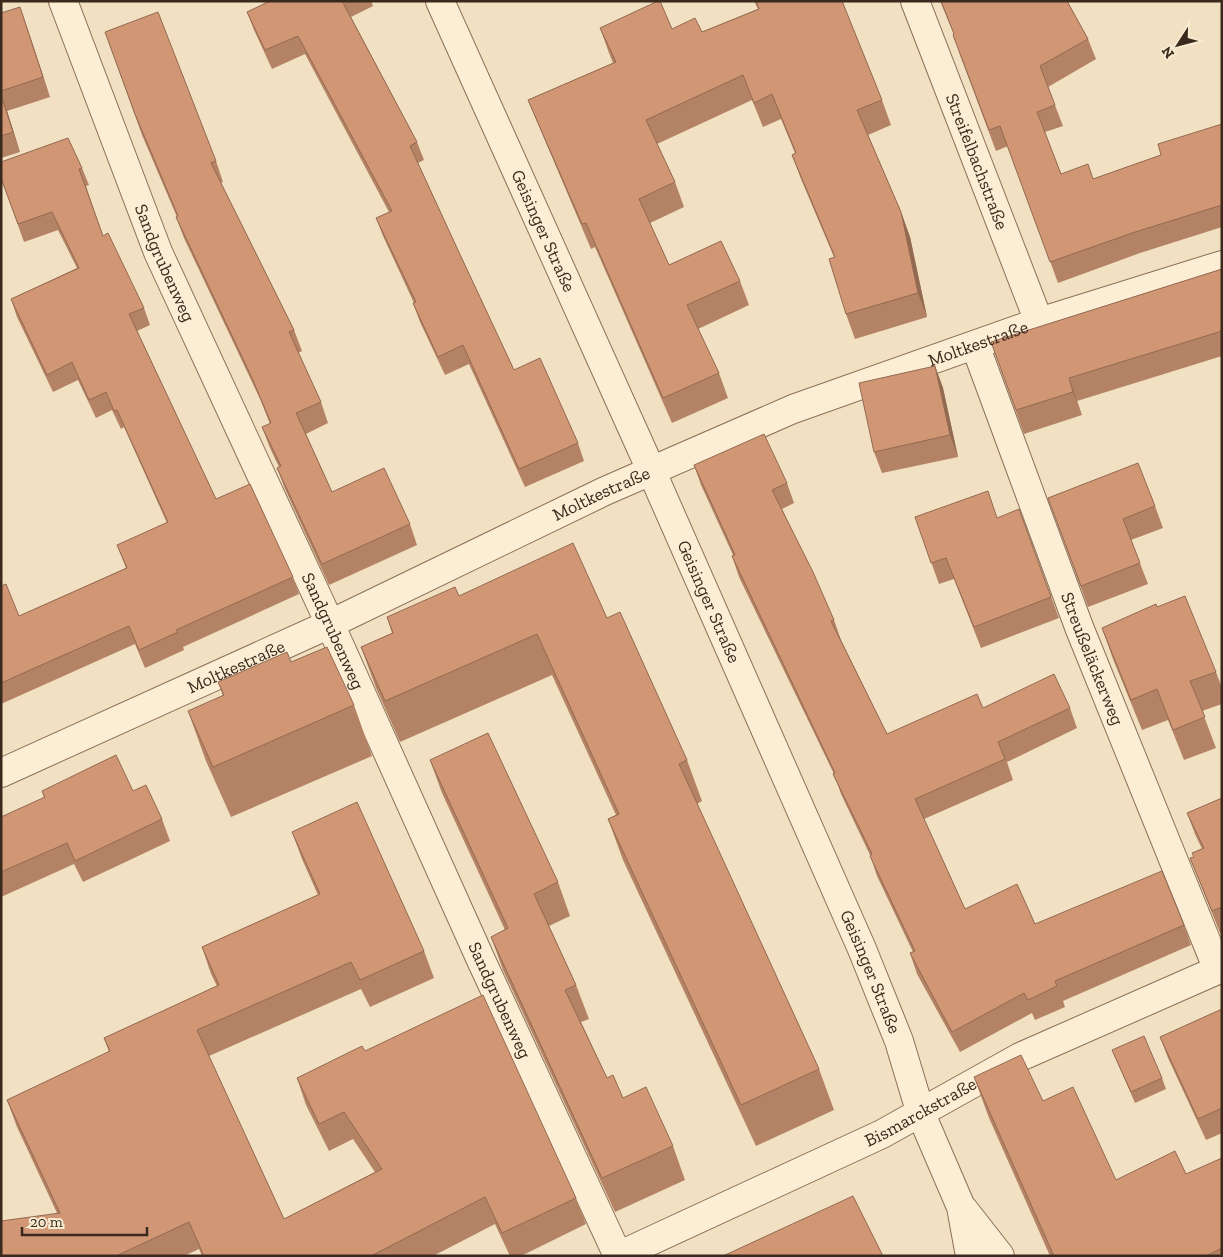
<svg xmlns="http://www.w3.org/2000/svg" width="1223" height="1257" font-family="'Zilla Slab',serif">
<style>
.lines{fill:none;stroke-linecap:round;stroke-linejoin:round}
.minor-casing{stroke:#8b7057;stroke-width:30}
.minor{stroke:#fbeed5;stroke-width:28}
.wall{fill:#b48265}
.shaded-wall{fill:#926a52}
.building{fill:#d19775;stroke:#926a52}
.labels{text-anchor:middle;stroke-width:4;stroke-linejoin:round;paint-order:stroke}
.street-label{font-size:18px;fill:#3a291d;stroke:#f7ebd1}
</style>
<rect width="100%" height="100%" fill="#f1e0c1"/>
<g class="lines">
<g class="minor-casing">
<g id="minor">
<path id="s1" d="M 63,1 L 158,252 L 330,624 L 481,960 L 618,1256"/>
<path id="s2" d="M 440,1 L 651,470 L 862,949 L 899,1041 L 921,1114 L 961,1207 L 970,1256"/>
<path id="s3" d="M 915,1 L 1039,322"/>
<path id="s4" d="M 975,345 L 1079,627 L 1218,970"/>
<path id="s5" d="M 1,773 L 330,624 L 605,491 L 793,409 L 1039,322 L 1222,265"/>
<path d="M 964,1210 L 1000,1256"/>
<path id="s6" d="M 618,1256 L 882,1134 L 1020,1057 L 1222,968"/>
</g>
</g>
<use href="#minor" class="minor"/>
</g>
<path class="wall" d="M 270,1 L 371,1 L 373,6 L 351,17 L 417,142 L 424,160 L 418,163 L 457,248 L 514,370 L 578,443 L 584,461 L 525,487 L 469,364 L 445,375 L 420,322 L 413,303 L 414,303 L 383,236 L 376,218 L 389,212 L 305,54 L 272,69 L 254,30 L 247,12 Z
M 754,1 L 842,1 L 882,100 L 891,125 L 868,135 L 901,212 L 910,237 L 927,317 L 855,339 L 846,314 L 834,257 L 801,179 L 792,155 L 795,153 L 781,119 L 763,127 L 752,100 L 657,144 L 675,182 L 684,207 L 650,223 L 669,265 L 740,281 L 749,305 L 698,329 L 719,373 L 728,398 L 672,423 L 595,247 L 591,249 L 538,124 L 528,100 L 613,63 L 609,53 L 600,28 L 672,29 L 702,32 L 758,9 Z
M 940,1 L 1067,1 L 1088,39 L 1096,59 L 1048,87 L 1063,126 L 1045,132 L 1061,174 L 1093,179 L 1161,155 L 1222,124 L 1222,227 L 1140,253 L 1058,283 L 1008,146 L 996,151 L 960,55 L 954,34 Z
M 20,7 L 50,97 L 7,111 L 20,152 L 1,158 L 1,13 Z
M 105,32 L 216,161 L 223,182 L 221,183 L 294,330 L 302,351 L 298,353 L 321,402 L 328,423 L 306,434 L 332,492 L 410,524 L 417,545 L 329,585 L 285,489 L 277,468 L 279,467 L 270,448 L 262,427 L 270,424 L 260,399 L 184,238 L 176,217 L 177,217 L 142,135 Z
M 82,168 L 89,185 L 86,186 L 103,236 L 144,308 L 150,325 L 137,331 L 216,499 L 293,577 L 299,594 L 183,647 L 184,650 L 145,668 L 135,644 L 1,704 L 1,586 L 19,616 L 126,568 L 117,545 L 167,523 L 124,427 L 121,429 L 112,410 L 96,418 L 78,380 L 53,392 L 17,317 L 11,299 L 77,268 L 58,230 L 24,242 L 1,178 Z
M 1222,269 L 1222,356 L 1077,401 L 1082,415 L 1024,434 L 991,342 Z
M 935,366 L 943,388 L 958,457 L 882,473 L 874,452 Z
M 694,465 L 787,483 L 794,503 L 782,509 L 834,620 L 841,640 L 887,734 L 983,708 L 1070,708 L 1077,728 L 1007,762 L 1013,780 L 924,819 L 965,909 L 1035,924 L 1184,925 L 1191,945 L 1063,1001 L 1065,1007 L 1035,1020 L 1032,1013 L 960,1052 L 917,974 L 910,953 L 913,952 L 877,876 L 870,855 L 841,794 L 834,774 L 739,577 L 732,556 L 733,555 L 701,485 Z
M 1048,498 L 1155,506 L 1163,528 L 1131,540 L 1148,584 L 1088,607 Z
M 1019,509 L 1059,618 L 981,648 L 954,579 L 939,584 L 915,517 L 998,518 Z
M 459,596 L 607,618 L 687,760 L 702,801 L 697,804 L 819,1069 L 834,1110 L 756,1146 L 623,860 L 608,819 L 616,815 L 552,675 L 400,742 L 376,688 L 361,647 L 392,633 L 387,617 Z
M 1157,607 L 1216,672 L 1222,688 L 1222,704 L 1202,711 L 1216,748 L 1184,760 L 1168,720 L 1142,730 L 1113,659 L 1102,628 Z
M 291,662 L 354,705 L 372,756 L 231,817 L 206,761 L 188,711 L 223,696 L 218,682 Z
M 430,760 L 558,882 L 570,916 L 549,926 L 576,985 L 589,1019 L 581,1022 L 607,1078 L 623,1098 L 673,1146 L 685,1180 L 615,1212 L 503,970 L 491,937 L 505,930 L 442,793 Z
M 42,791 L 133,791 L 162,819 L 170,841 L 83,882 L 74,864 L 1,897 L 1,817 L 44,798 Z
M 1222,798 L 1222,932 L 1220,933 L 1190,858 L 1193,857 L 1202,849 L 1195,834 L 1187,813 Z
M 292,832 L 424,951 L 434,978 L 370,1007 L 361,989 L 209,1056 L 284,1219 L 375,1172 L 353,1139 L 329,1151 L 306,1105 L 297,1078 L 365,1051 L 576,1198 L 586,1224 L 521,1256 L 510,1256 L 495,1224 L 433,1256 L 202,1256 L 199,1249 L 184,1256 L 1,1256 L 57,1213 L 17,1127 L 7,1100 L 109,1052 L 104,1038 L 217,986 L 211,974 L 202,947 L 318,895 L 302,859 Z
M 1222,1009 L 1222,1133 L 1206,1140 L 1168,1058 L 1160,1037 Z
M 1112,1050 L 1162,1078 L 1166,1089 L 1135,1103 Z
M 974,1077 L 1043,1101 L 1116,1180 L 1186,1174 L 1222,1158 L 1222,1256 L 1050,1256 L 989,1118 Z"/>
<path class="shaded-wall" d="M 20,7 L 27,27 L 50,97 L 43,77 Z
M 1,95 L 7,111 L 20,152 L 13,132 Z
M 901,212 L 910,237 L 927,317 L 918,293 Z
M 935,366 L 943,388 L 958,457 L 950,435 Z
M 1069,378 L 1077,401 L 1082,415 L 1073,392 Z"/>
<path class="building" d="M 270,1 L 342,1 L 417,142 L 410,146 L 457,248 L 514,370 L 540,358 L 578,443 L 519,469 L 463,345 L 438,357 L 413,303 L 416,302 L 376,218 L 392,211 L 298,36 L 265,50 L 247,12 Z
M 658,1 L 660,1 L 672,29 L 695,18 L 702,32 L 759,9 L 756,1 L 842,1 L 882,100 L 857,110 L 901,212 L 918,293 L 846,314 L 829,259 L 835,257 L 792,155 L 796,153 L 772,94 L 754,103 L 743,75 L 646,120 L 675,182 L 639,199 L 669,265 L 721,241 L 740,281 L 687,305 L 719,373 L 663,398 L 586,223 L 582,224 L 528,100 L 616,62 L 600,28 Z
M 941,1 L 1067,1 L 1088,39 L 1040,66 L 1055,105 L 1037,112 L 1061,174 L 1088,164 L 1093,179 L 1161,155 L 1158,144 L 1222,124 L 1222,205 L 1132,233 L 1050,262 L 1000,126 L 989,130 L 953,35 L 954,34 Z
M 20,7 L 43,77 L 1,91 L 1,13 Z
M 158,12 L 216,161 L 211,163 L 294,330 L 289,332 L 321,402 L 296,413 L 332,492 L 384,468 L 410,524 L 322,564 L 277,468 L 281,466 L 262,427 L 271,423 L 252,378 L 176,217 L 178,216 L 135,114 L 105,32 Z
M 1,95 L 13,132 L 1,136 Z
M 68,138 L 82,168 L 79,169 L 103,236 L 108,233 L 144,308 L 129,314 L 216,499 L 250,484 L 293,577 L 176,630 L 178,632 L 139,650 L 129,626 L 1,683 L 1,586 L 6,584 L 19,616 L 127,568 L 117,545 L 168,522 L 117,410 L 114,411 L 106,392 L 89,400 L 72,362 L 47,375 L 11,299 L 79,268 L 52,212 L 18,224 L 1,178 L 1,162 Z
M 1222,269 L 1222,331 L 1069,378 L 1073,392 L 1016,410 L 991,342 Z
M 935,366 L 950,435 L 874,452 L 859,383 Z
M 764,434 L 787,483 L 772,490 L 813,572 L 834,620 L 831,621 L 887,734 L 977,694 L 983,708 L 1054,674 L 1070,708 L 998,742 L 1005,759 L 915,799 L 965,909 L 1017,884 L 1035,924 L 1162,871 L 1184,925 L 1055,981 L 1057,986 L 1028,1000 L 1024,993 L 952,1032 L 910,953 L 915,951 L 870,856 L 872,854 L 833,774 L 835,773 L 732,556 L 735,555 L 694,465 Z
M 1138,463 L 1155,506 L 1123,519 L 1140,563 L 1081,586 L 1048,498 Z
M 988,491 L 997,518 L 1019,509 L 1051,597 L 974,627 L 946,558 L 931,563 L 915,517 Z
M 573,543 L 607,618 L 620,612 L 687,760 L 679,764 L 819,1069 L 741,1105 L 608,819 L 619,814 L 537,634 L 385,701 L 361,647 L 393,633 L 387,617 L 455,587 L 459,596 Z
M 1185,596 L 1216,672 L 1190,681 L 1205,717 L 1173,730 L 1157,689 L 1131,700 L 1102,628 L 1156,604 L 1157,607 Z
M 327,647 L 354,705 L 213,767 L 188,711 L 224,695 L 218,682 L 287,652 L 291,662 Z
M 488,733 L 558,882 L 534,894 L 576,985 L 565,990 L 607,1078 L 613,1075 L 623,1098 L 646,1087 L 673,1146 L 602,1178 L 491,937 L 508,928 L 430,760 Z
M 116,755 L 133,791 L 146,785 L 162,819 L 75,861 L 67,843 L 1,872 L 1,817 L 45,797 L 42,791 Z
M 1222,798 L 1222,907 L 1212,911 L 1190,858 L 1194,857 L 1192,853 L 1204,848 L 1187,813 Z
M 357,802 L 424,951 L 360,980 L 351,962 L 197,1030 L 284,1219 L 382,1169 L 344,1112 L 319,1124 L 297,1078 L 362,1046 L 365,1051 L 483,995 L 576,1198 L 502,1233 L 485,1197 L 371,1256 L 204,1256 L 189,1222 L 116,1256 L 1,1256 L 1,1221 L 60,1213 L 7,1100 L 110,1051 L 104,1038 L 219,985 L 202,947 L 320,894 L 292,832 Z
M 1222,1009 L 1222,1108 L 1198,1119 L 1160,1037 Z
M 1144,1036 L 1162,1078 L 1131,1092 L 1112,1050 Z
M 1021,1055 L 1043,1101 L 1073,1087 L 1116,1180 L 1175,1151 L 1186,1174 L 1222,1158 L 1222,1248 L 1206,1256 L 1054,1256 L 974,1077 Z
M 853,1196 L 883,1256 L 723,1256 Z"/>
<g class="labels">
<g class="street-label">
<text dy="6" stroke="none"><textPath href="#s3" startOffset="172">Streifelbachstraße</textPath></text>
<text dy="6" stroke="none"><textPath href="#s2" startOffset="252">Geisinger Straße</textPath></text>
<text dy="6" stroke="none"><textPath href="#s1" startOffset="281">Sandgrubenweg</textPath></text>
<text dy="6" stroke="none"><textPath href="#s5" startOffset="1068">Moltkestraße</textPath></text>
<text dy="6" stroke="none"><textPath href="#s5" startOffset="662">Moltkestraße</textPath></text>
<text dy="6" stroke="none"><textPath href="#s2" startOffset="658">Geisinger Straße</textPath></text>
<text dy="6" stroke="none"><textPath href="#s1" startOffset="686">Sandgrubenweg</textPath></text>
<text dy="6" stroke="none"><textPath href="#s4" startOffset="335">Streußeläckerweg</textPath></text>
<text dy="6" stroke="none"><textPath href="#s5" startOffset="258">Moltkestraße</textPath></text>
<text dy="6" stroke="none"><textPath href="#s2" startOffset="1062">Geisinger Straße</textPath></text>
<text dy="6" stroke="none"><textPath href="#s1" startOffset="1091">Sandgrubenweg</textPath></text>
<text dy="6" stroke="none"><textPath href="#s6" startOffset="335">Bismarckstraße</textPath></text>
</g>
</g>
<rect width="1223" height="1257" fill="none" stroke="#3a291d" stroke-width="5"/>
<g transform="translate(1178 45) rotate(234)" stroke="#f7ebd1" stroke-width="4" paint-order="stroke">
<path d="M0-4L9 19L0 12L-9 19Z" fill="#3a291d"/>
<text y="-8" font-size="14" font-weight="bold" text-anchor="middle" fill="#3a291d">N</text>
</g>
<path d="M22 1227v8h125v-8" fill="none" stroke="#3a291d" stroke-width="2.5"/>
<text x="30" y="1227" font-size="15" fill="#3a291d" stroke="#f7ebd1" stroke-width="4" paint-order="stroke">20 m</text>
</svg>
